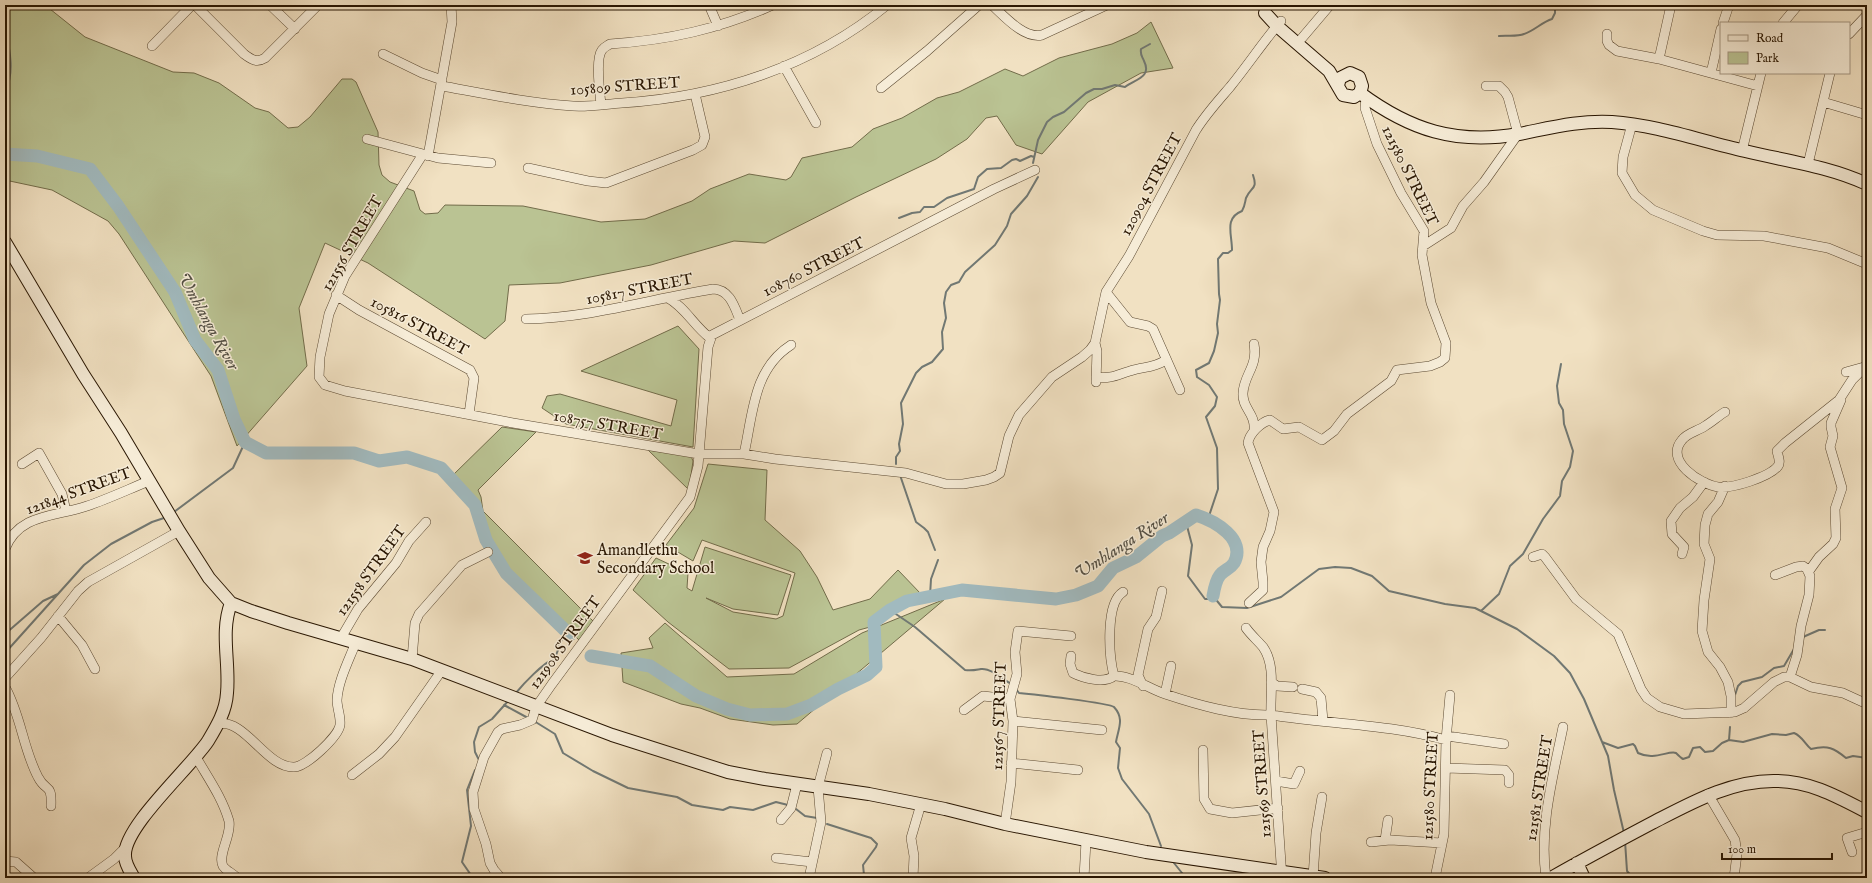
<svg xmlns="http://www.w3.org/2000/svg" width="1872" height="883" font-family="'IM FELL English',serif">
<style>
.green{fill:#bac393;stroke:#726c4a}
.lines{fill:none;stroke-linecap:round;stroke-linejoin:round}
.stream{stroke:#717873;stroke-width:2}
.river{stroke:#a1babf;stroke-width:13}
.street-casing{stroke:#5b4932;stroke-width:10}
.secondary-casing{stroke:#291602;stroke-width:14}
.street{stroke:#f6ecd7;stroke-width:9}
.secondary{stroke:#f6ecd7;stroke-width:12}
.labels{text-anchor:middle;stroke-width:3;stroke-linejoin:round;paint-order:stroke}
.street-label{font-size:16px;fill:#291602;stroke:#f6ecd7}
.poi-label{font-size:16px;fill:#291602;stroke:#f6ecd7;text-anchor:start}
.water-label{font-size:17px;font-style:italic;fill:#534f44;stroke:#f6ecd7}
</style>
<rect width="100%" height="100%" fill="#f1e1c2"/>
<filter id="stains"><feTurbulence type="fractalNoise" baseFrequency=".005" numOctaves="4"/><feColorMatrix values="0 0 0 0 .2 0 0 0 0 .09 0 0 0 0 .02 0 0 0 .5 -.17"/></filter>
<radialGradient id="worn" r=".72"><stop offset=".6" stop-color="#630" stop-opacity="0"/><stop offset="1" stop-color="#630" stop-opacity=".3"/></radialGradient>
<path class="green" d="M 5,5 L 45,5 L 85,37 L 173,72 L 194,73 L 219,83 L 255,108 L 269,112 L 288,128 L 298,127 L 310,117 L 342,79 L 352,79 L 356,82 L 378,132 L 379,165 L 382,175 L 390,182 L 414,191 L 420,210 L 425,214 L 438,213 L 445,205 L 523,206 L 601,222 L 645,219 L 692,201 L 710,189 L 749,174 L 786,180 L 791,177 L 802,158 L 852,147 L 873,129 L 902,118 L 937,98 L 959,92 L 1005,69 L 1023,76 L 1059,58 L 1112,44 L 1137,33 L 1151,22 L 1173,68 L 1141,73 L 1088,102 L 1042,154 L 1016,145 L 997,116 L 986,118 L 967,139 L 936,159 L 856,197 L 765,243 L 734,241 L 651,265 L 560,283 L 509,285 L 505,321 L 485,339 L 368,263 L 325,243 L 299,308 L 307,366 L 237,446 L 211,376 L 119,234 L 108,221 L 52,190 L 5,180 Z
M 678,326 L 699,349 L 693,447 L 566,424 L 542,408 L 547,396 L 560,394 L 671,426 L 677,400 L 581,371 Z
M 502,427 L 536,432 L 478,490 L 481,497 L 483,511 L 593,621 L 579,640 L 508,571 L 488,539 L 477,503 L 452,476 Z
M 648,450 L 691,456 L 693,461 L 689,490 Z
M 708,464 L 767,470 L 765,520 L 800,551 L 817,577 L 833,610 L 870,599 L 898,570 L 921,594 C 905,598 875,609 870,627 L 859,630 L 789,668 L 729,669 L 668,622 L 633,590 L 656,558 L 688,573 L 687,588 L 692,591 L 705,547 L 791,575 L 778,615 L 733,609 L 706,598 L 733,612 L 776,619 L 783,616 L 795,573 L 702,540 L 693,561 L 666,545 L 694,508 Z
M 945,599 L 797,724 L 773,725 L 730,719 L 700,708 L 681,704 L 623,682 L 621,653 L 653,648 L 649,638 L 665,623 L 727,677 L 794,674 L 862,633 Z"/>
<g class="lines">
<path class="stream" d="M 5,33 C 11,51 14,75 5,92
M 1499,36 C 1506,35 1517,37 1524,34 C 1534,31 1542,22 1552,19 L 1555,13 L 1555,5
M 1033,163 L 1038,140 L 1047,122 L 1053,117 L 1064,112 L 1086,93 L 1094,89 L 1102,89 L 1115,85 L 1125,87 C 1136,79 1152,77 1144,61 C 1142,56 1140,55 1141,49 L 1150,44
M 899,218 L 912,213 L 920,212 L 924,207 L 934,207 L 947,198 L 974,189 L 978,177 L 987,169 L 1001,168 L 1012,160 L 1016,159 L 1020,161 L 1031,156 L 1034,157
M 896,464 L 896,457 L 900,451 L 899,444 L 903,424 L 901,403 L 916,373 L 922,367 L 932,362 L 943,349 L 942,332 L 946,318 L 944,303 L 946,292 L 951,285 L 959,282 L 965,272 L 995,245 L 1007,226 L 1011,214 L 1027,196 L 1038,177
M 901,478 L 916,522 L 924,528 L 928,532 L 935,550
M 174,512 L 233,468 L 245,442
M 1208,519 L 1218,489 L 1217,448 L 1206,417 L 1215,406 L 1217,397 L 1209,385 L 1197,377 L 1196,370 L 1209,363 L 1214,351 L 1218,333 L 1217,324 L 1220,300 L 1219,294 L 1218,259 L 1223,253 L 1228,253 L 1232,250 C 1232,234 1224,218 1242,211 C 1245,206 1245,202 1246,198 C 1251,186 1258,190 1253,175
M 1181,526 L 1187,526 L 1192,545 L 1188,576 L 1205,599 L 1209,599 L 1213,596 L 1222,607 L 1247,608 L 1281,597 L 1319,569 L 1335,567 L 1351,568 L 1372,576 L 1389,591 L 1445,604 L 1475,608 L 1517,629 L 1554,656 L 1570,673 L 1584,699 L 1608,756 L 1614,790 L 1624,833
M 930,596 L 931,579 L 938,560
M 890,610 L 915,627 L 965,670 C 972,671 975,670 981,669 C 991,668 1003,679 1011,684
M 1481,611 L 1499,594 L 1510,566 L 1523,554 L 1543,519 L 1560,496 L 1562,481 L 1570,467 L 1573,451 L 1564,424 L 1563,410 L 1559,403 L 1557,386 L 1561,364
M 5,634 L 43,601 L 58,594
M 1803,637 L 1819,630 L 1825,630
M 5,653 L 84,565 L 111,544 L 152,522 L 167,517
M 1016,689 L 1019,693 C 1030,694 1110,703 1114,707 C 1125,719 1118,729 1116,742 L 1120,748 L 1118,768 L 1122,779 L 1149,814 L 1161,846
M 515,694 C 524,683 542,664 555,658 L 565,631
M 1735,695 L 1738,686 L 1742,682 L 1762,677 L 1774,668 L 1784,666 L 1794,649
M 504,705 L 528,718
M 534,721 L 555,734 L 563,753 L 593,771 L 628,788 L 677,797 L 692,805 L 723,810 L 730,807 L 753,810 L 776,802 L 788,805
M 1729,740 L 1730,727
M 1602,742 L 1618,748 L 1633,744 L 1635,746 L 1638,753 C 1654,761 1669,750 1676,753 C 1678,755 1681,758 1683,759 L 1689,757 L 1693,748 L 1700,747 L 1705,752 L 1713,751 L 1722,743 L 1729,740 L 1743,742 L 1772,734 L 1786,735 L 1794,733 C 1802,736 1805,744 1811,749 C 1828,745 1834,748 1846,758 L 1853,756 L 1867,758
M 479,760 L 475,752 L 474,742 L 479,727 L 492,719 L 509,700
M 796,809 L 805,816 L 817,818
M 827,824 L 871,838 L 877,844 L 876,847 L 863,865 L 864,875 L 868,878
M 1625,841 L 1627,871 L 1633,878
M 1174,863 L 1186,878
M 473,878 L 462,862 L 471,826 L 467,790 L 475,770"/>
<path class="river" d="M 5,154 L 37,156 L 90,169 L 118,206 L 175,292 L 195,340 L 218,370 L 234,419 L 245,442 L 266,453 L 354,453 L 379,461 L 407,457 L 441,468 L 475,505 L 486,540 L 506,573 L 570,635
M 591,656 L 650,666 L 696,696 L 727,709 L 750,715 L 787,714 L 811,705 L 838,689 L 867,675 L 876,667 L 874,622 L 890,610 L 907,601 L 962,590 L 1056,599 L 1076,595 L 1098,586 L 1113,568 L 1136,557 L 1162,536 L 1169,533 L 1196,515 C 1215,521 1247,539 1234,563 C 1230,569 1224,570 1220,575 C 1216,580 1214,590 1213,596"/>
<g class="street-casing">
<path id="street" d="M 195,5 L 244,54 C 252,60 257,63 265,58 L 318,5
M 270,5 L 295,29
M 709,5 L 718,26
M 992,5 C 1004,16 1024,39 1042,35 L 1107,5
M 1723,23 L 1729,5
M 1783,23 L 1798,5
M 1607,34 L 1607,41 L 1609,45 L 1617,51 L 1659,59 L 1758,86
M 1849,34 L 1867,15
M 1302,38 L 1330,5
M 152,46 L 192,5
M 383,54 L 422,73 L 442,80
M 1659,59 L 1671,5
M 784,66 L 816,123
M 1711,73 L 1721,29
M 442,86 C 486,94 529,103 573,106 C 590,107 606,104 622,103 C 717,97 812,67 887,5
M 881,88 L 927,51 L 979,5
M 1823,102 L 1867,115
M 601,105 C 600,93 595,59 602,50 C 604,47 607,46 610,44 C 669,40 719,29 773,5
M 1632,124 L 1623,157 L 1622,173 L 1635,195 L 1653,210 L 1703,231 L 1717,235 L 1764,236 L 1828,248 L 1867,264
M 367,139 L 438,158 L 491,163
M 1742,151 L 1761,73
M 423,154 L 345,276 L 329,314 L 320,357 L 319,377 L 325,385 L 345,391 L 513,423 L 699,454 L 744,454 L 775,459 L 906,473 L 946,484 L 963,484 L 986,480 L 994,477 L 1000,473 L 1009,436 L 1019,415 L 1052,377 L 1082,357 L 1090,350 L 1095,343
M 428,156 L 452,22 L 451,5
M 1808,164 L 1830,73
M 528,168 L 588,181 L 606,183 L 693,150 L 702,145 L 705,137 L 695,94
M 1423,246 L 1451,228 L 1463,206 L 1484,182 L 1518,134 L 1508,97 L 1505,92 L 1499,86 L 1486,86
M 1106,292 L 1130,322 L 1148,326 L 1153,329 L 1180,390
M 336,295 L 359,310 L 470,370 L 474,378 L 469,414
M 668,298 C 685,307 694,326 710,338
M 526,319 C 590,318 651,299 713,289 C 730,289 735,308 740,320
M 1254,344 C 1258,367 1244,374 1243,393 C 1242,409 1256,413 1254,431
M 1846,372 L 1864,367
M 1096,377 C 1112,379 1116,375 1130,371 C 1144,366 1152,369 1166,360
M 1096,382 L 1097,351 L 1095,343 L 1106,292 L 1129,256 L 1196,130 C 1206,114 1218,101 1230,87 C 1248,65 1263,42 1281,21
M 1725,412 C 1718,416 1712,422 1705,426 C 1698,431 1687,433 1682,440 C 1664,461 1700,484 1718,487 C 1731,489 1770,477 1778,466 C 1781,462 1778,456 1777,451 L 1785,443 L 1839,400 L 1852,380 L 1865,367
M 744,454 C 753,414 753,369 791,345
M 22,464 L 39,453 L 62,494 L 66,511
M 1725,486 L 1718,502 L 1708,514 L 1705,525 L 1704,544 L 1710,559 L 1704,600 L 1702,631 L 1708,652 L 1720,667 L 1728,682 L 1731,696 L 1731,713
M 5,549 C 19,513 56,517 87,506 C 108,499 129,489 149,481
M 1682,554 L 1684,547 L 1672,534 L 1671,521 L 1680,508 L 1693,497 L 1704,482
M 1533,557 L 1542,554 L 1545,557 L 1576,599 L 1618,634 L 1641,689 L 1647,698 L 1660,707 L 1684,714 L 1735,712 L 1744,708 L 1774,682 L 1784,677 L 1790,677 L 1811,687 L 1843,693 L 1867,704
M 1809,571 L 1819,557 L 1833,544 L 1836,538 L 1835,509 L 1842,488 L 1830,447 L 1833,436 L 1831,427 L 1831,423 L 1841,400
M 1775,575 L 1796,567 L 1803,566 L 1807,569 L 1810,576 L 1809,595 L 1801,626 L 1797,655 L 1790,677
M 1249,603 L 1263,590 L 1263,582 L 1261,562 L 1263,547 L 1270,531 L 1274,512 L 1248,443 C 1249,434 1261,422 1270,420 L 1283,429 L 1299,427 L 1322,440 L 1334,431 L 1347,414 L 1391,381 L 1397,370 L 1430,366 L 1440,362 L 1445,358 L 1446,343 L 1431,303 L 1422,255 L 1424,231 L 1401,193 L 1377,144 L 1365,108 L 1366,98
M 58,616 L 82,645 L 95,669
M 1246,628 C 1251,635 1257,640 1263,647 C 1276,665 1270,694 1271,715 C 1329,724 1389,724 1446,740
M 341,638 L 358,609 L 396,563 L 409,541 L 426,522
M 1071,656 L 1070,664 L 1073,673 C 1083,678 1104,684 1114,676 C 1109,657 1105,603 1123,592
M 412,659 L 415,623 L 419,614 L 462,565 L 488,552
M 1114,676 C 1131,675 1149,689 1165,694 C 1198,705 1236,716 1271,715 L 1282,878
M 5,678 L 41,638 L 78,591 L 88,582 L 179,531
M 1271,682 L 1277,686 L 1293,687
M 1143,686 L 1138,675 L 1148,629 L 1156,617 L 1162,591
M 5,687 C 21,715 23,749 38,777 C 46,793 52,782 51,806
M 1302,689 L 1316,692 L 1321,698 L 1323,721
M 1165,694 L 1171,666
M 964,710 L 983,696 L 1010,699
M 1013,721 L 1102,730
M 218,724 C 245,718 266,768 294,767 C 306,767 338,737 340,725 C 341,717 337,708 337,700 C 338,681 349,660 356,642
M 1447,736 L 1504,744
M 1203,750 L 1204,799 L 1210,809 L 1232,813 L 1278,808
M 196,757 C 208,778 222,797 229,821 C 232,835 217,855 223,866 C 226,871 233,873 237,878
M 1011,763 L 1078,770
M 1446,768 L 1505,770 L 1509,775 L 1509,783
M 352,775 L 379,754 L 395,737 L 442,670
M 1276,781 L 1294,784 L 1300,771
M 1708,794 L 1735,840 L 1737,854 L 1734,878
M 781,820 L 791,808 L 797,784
M 1005,824 L 1011,782 L 1013,721 L 1010,699 L 1017,674 L 1015,652 L 1018,631 L 1071,636
M 1385,840 L 1388,820
M 1371,842 L 1390,840 L 1442,843
M 1852,852 L 1847,838 L 1867,832
M 776,858 L 812,862
M 5,861 L 16,862 L 34,878
M 1313,877 L 1316,833 L 1322,797
M 88,878 L 114,859 L 125,848
M 501,878 L 494,870 L 490,863 L 486,844 L 474,809 L 473,792 L 484,757 L 498,732 L 502,729 L 520,725 L 532,720 L 536,707 L 552,684 L 690,497 L 698,466 L 708,347 L 712,335 L 994,189 L 1035,170
M 809,878 L 821,822 L 818,787 L 827,753
M 913,878 L 914,856 L 911,838 L 921,804
M 1084,878 L 1086,841
M 1435,878 L 1444,834 L 1446,740 L 1450,695
M 1546,878 C 1539,827 1553,777 1563,727"/>
</g>
<g class="secondary-casing">
<path id="secondary" d="M 1265,13 L 1277,26 L 1329,71 L 1343,95 L 1354,97 L 1360,93 L 1362,86 L 1359,77 L 1350,73 L 1340,78 L 1338,85
M 1360,93 C 1410,130 1456,145 1519,134 C 1550,128 1580,120 1612,122 C 1656,125 1701,141 1745,151 C 1786,161 1828,166 1867,184
M 5,242 L 83,374 L 121,433 L 179,531 L 209,578 L 231,603 L 251,611 L 288,623 L 412,659 L 612,735 L 728,772 L 765,779 L 869,794 L 945,809 L 1005,824 L 1146,852 L 1325,878
M 1577,863 L 1584,878
M 134,878 C 130,871 125,864 125,856 C 123,827 191,767 208,741 C 217,726 226,711 227,693 C 230,663 220,632 231,603
M 1551,878 C 1584,859 1618,841 1652,823 C 1691,803 1731,780 1776,781 C 1810,781 1838,797 1867,812"/>
</g>
<use href="#street" class="street"/>
<use href="#secondary" class="secondary"/>
</g>
<defs>
<g id="school-bare" transform="scale(1.2)"><path d="M0-5L7-2L0 1L-7-2ZM-4 1L0 2.5L4 1V4Q0 6-4 4Z" fill="#8f2418" stroke="#f6ecd7" stroke-width="2.5" paint-order="stroke"/></g>
</defs>
<g fill-rule="evenodd">
<use href="#school-bare" x="585" y="558"/>
</g>
<g class="labels">
<g class="street-label">
<text transform="translate(625 85) rotate(-4)" y="6">105809 STREET</text>
<text transform="translate(1411 175) rotate(64)" y="6">121580 STREET</text>
<text transform="translate(1150 184) rotate(-62)" y="6">120904 STREET</text>
<text transform="translate(351 243) rotate(-60)" y="6">121556 STREET</text>
<text transform="translate(813 266) rotate(-27)" y="6">108760 STREET</text>
<text transform="translate(639 288) rotate(-11)" y="6">105817 STREET</text>
<text transform="translate(420 325) rotate(28)" y="6">105816 STREET</text>
<text transform="translate(608 424) rotate(10)" y="6">108757 STREET</text>
<text transform="translate(78 490) rotate(-20)" y="6">121844 STREET</text>
<text transform="translate(370 570) rotate(-54)" y="6">121558 STREET</text>
<text transform="translate(564 642) rotate(-54)" y="6">121908 STREET</text>
<text transform="translate(998 716) rotate(-88)" y="6">121567 STREET</text>
<text transform="translate(1261 784) rotate(-94)" y="6">121569 STREET</text>
<text transform="translate(1429 786) rotate(-87)" y="6">121580 STREET</text>
<text transform="translate(1538 788) rotate(-81)" y="6">121581 STREET</text>
</g>
<g class="poi-label">
<text x="597" y="555">Amandlethu<tspan x="597" dy="18">Secondary School</tspan></text>
</g>
<g class="water-label">
<text transform="translate(209 321) rotate(61)" y="6">Umhlanga River</text>
<text transform="translate(1121 545) rotate(-33)" y="6">Umhlanga River</text>
</g>
</g>
<rect width="1872" height="883" fill="none" stroke="#f1e1c2" stroke-width="20"/>
<rect x="6" y="6" width="1860" height="871" fill="none" stroke="#291602" stroke-width="2"/>
<rect x="10" y="10" width="1852" height="863" fill="none" stroke="#291602"/>
<rect x="1720" y="22" width="130" height="52" fill="#f6ecd7" stroke="#a49682"/>
<rect x="1728" y="35" width="20" height="6" fill="#f6ecd7" stroke="#a49682"/>
<text x="1756" y="42" font-size="12" fill="#291602">Road</text>
<rect x="1728" y="52" width="20" height="12" fill="#bac393" stroke="#a49682"/>
<text x="1756" y="62" font-size="12" fill="#291602">Park</text>
<path d="M1722 853v6h110v-6" fill="none" stroke="#291602" stroke-width="2"/>
<text x="1728" y="853" font-size="12" fill="#291602" stroke="#f6ecd7" stroke-width="3" paint-order="stroke">100 m</text>
<rect width="100%" height="100%" filter="url(#stains)"/>
<rect width="100%" height="100%" fill="url(#worn)"/>
</svg>
